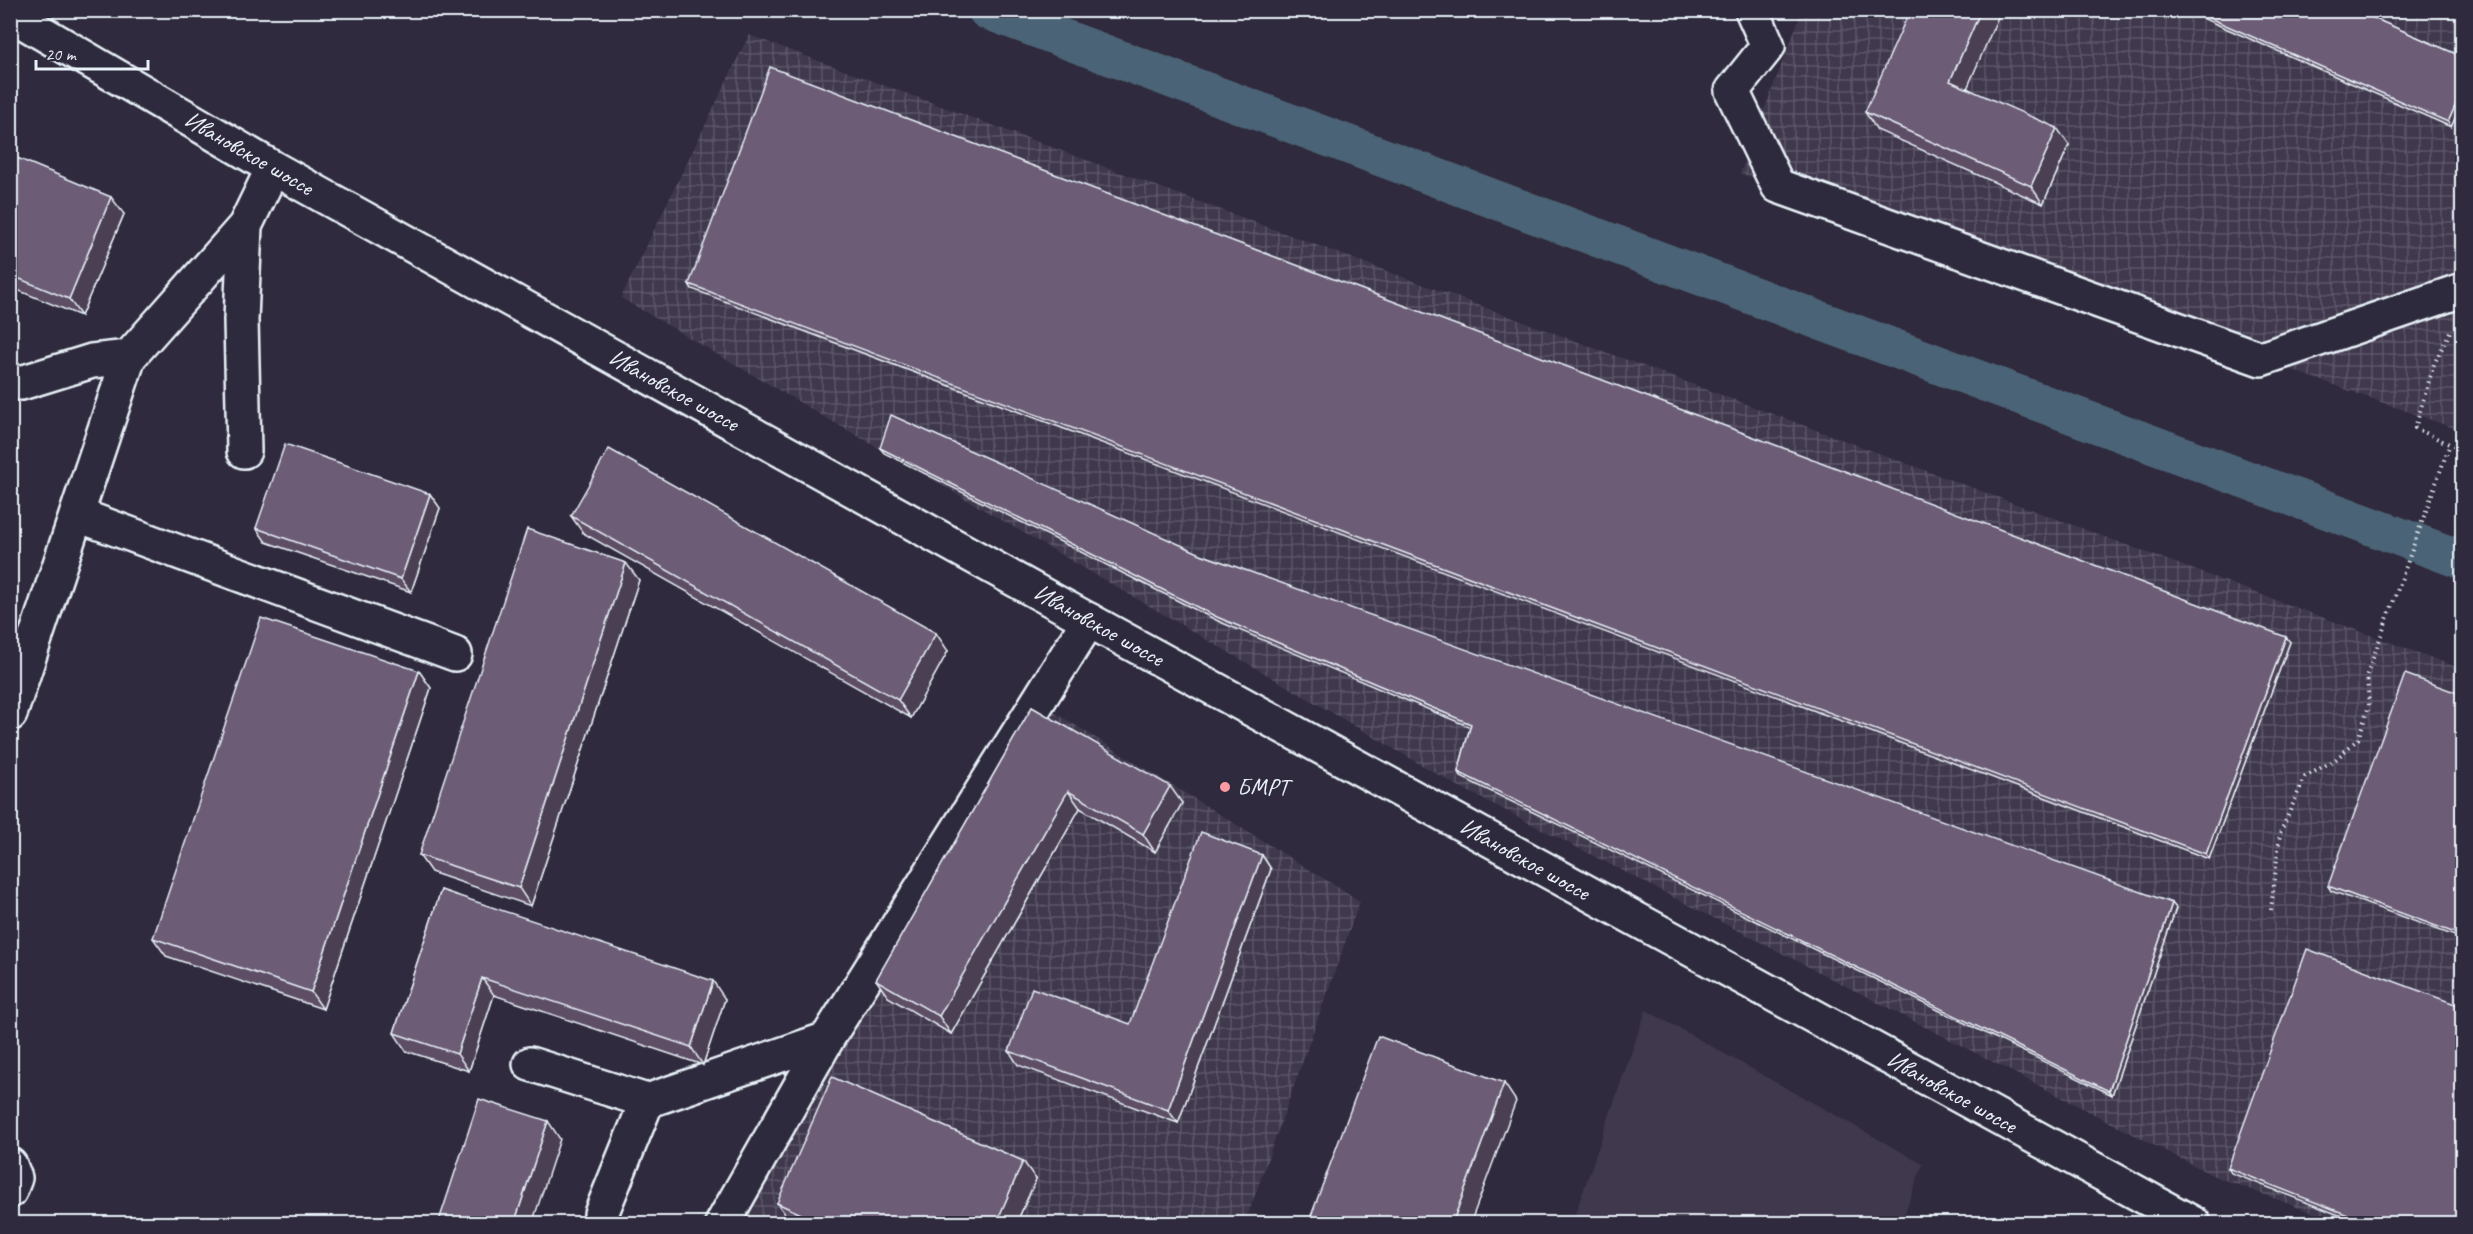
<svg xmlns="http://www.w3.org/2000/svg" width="2473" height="1234" font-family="Caveat,sans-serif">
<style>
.built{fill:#41394e}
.industrial{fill:url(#industrial-grid)}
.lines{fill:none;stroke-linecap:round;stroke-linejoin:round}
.canal{stroke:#4c6476;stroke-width:39}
.minor-casing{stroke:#e8f1f8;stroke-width:38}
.path{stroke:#e8f1f8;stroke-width:4;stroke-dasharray:1.5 4.5;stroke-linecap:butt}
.minor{stroke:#2f2a3d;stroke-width:33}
.wall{fill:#5d4e65;stroke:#e8f1f8;stroke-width:1.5}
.shaded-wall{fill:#4c4053;stroke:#e8f1f8;stroke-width:1.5}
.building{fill:#6c5b76;stroke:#e8f1f8;stroke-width:1.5}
.poi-dot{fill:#ff9aa2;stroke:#2f2a3d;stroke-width:2}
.labels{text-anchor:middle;stroke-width:5;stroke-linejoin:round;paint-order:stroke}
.street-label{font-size:24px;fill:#e8f1f8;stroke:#2f2a3d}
.poi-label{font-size:24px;fill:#e8f1f8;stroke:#2f2a3d;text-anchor:start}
</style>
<defs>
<pattern id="industrial-grid" width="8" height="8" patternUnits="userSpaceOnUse" patternTransform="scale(1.5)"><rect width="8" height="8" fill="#41394e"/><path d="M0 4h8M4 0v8" fill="none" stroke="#5c5668"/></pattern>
</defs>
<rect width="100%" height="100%" fill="#2f2a3d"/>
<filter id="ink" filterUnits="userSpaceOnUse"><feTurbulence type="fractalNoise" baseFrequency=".0167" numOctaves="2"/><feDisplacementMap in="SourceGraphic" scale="12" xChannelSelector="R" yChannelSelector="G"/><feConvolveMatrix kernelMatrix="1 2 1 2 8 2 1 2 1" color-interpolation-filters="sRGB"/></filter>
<g filter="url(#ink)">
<path class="built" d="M 1646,1010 L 1923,1164 L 1901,1223 L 1572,1223 Z"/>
<path class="industrial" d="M 1802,11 L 2462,11 L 2462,431 L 1740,173 Z
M 749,35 L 2462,669 L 2462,1223 L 2340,1223 L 2214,1176 L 1456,785 L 621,298 Z
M 1049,709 L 1360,901 L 1245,1223 L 740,1224 L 792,1122 Z"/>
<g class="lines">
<path class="canal" d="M 987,10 L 2462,560"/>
<g class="minor-casing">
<path id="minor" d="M 1752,10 L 1768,46 L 1732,91 L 1778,186 L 2261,359 L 2462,290
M 10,14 L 273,168 L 1050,599 L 2194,1224
M 10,380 L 21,383 L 92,361 L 129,357
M 244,451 L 241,320 L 245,226
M 78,515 L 455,654
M 10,714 L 129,357 L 245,226 L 273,168
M 530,1064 L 647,1101
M 10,1165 L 15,1178 L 10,1191
M 601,1214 L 647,1101 L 827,1039
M 722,1224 L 827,1039 L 1089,620"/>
</g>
<path class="path" d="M 2450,332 L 2434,364 L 2415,428 L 2462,450
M 2271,910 L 2280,833 L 2305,777 L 2336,759 L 2358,739 L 2369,706 L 2367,675 L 2450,444"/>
<use href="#minor" class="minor"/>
</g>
<path class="wall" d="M 2184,10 L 2355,10 L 2463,57 L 2463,101 L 2451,127 Z
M 1967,88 L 2069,145 L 2043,204 L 1877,130 L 1865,112 Z
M 10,155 L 124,214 L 81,316 L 10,287 Z
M 689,284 L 2290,642 L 2209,859 L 692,289 Z
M 880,448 L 1203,555 L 2176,908 L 2112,1095 L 1461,777 L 1458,772 L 1470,727 L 1220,622 L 884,453 Z
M 430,494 L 440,508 L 411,592 L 266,542 L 256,528 Z
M 571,516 L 948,651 L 911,718 L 583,533 Z
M 639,580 L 531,906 L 431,872 L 419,855 Z
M 419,671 L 431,688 L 323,1009 L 166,956 L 153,938 Z
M 2463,695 L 2463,939 L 2331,891 L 2328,886 Z
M 1032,707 L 1182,803 L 1155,852 L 1080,808 L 951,1034 L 888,997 L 876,980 Z
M 1262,855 L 1271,869 L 1178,1123 L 1018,1065 L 1009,1051 L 1130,1024 Z
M 441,890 L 725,999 L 703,1065 L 494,995 L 469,1071 L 406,1051 L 394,1033 Z
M 2228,1168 L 2463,1224 L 2362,1224 L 2231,1173 Z
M 1036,1179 L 1016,1224 L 796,1224 L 790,1221 L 777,1203 Z"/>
<path class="shaded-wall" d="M 1981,10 L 2001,10 L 1963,98 L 1950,81 Z
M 2463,88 L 2463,101 L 2451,127 L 2448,122 Z
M 2057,128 L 2069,145 L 2043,204 L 2031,186 Z
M 111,197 L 124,214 L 81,316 L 69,299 Z
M 430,494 L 440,508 L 411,592 L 401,579 Z
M 626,563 L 639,580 L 531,906 L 519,888 Z
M 936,633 L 948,651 L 911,718 L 898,700 Z
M 2286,637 L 2290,642 L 2209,859 L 2206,854 Z
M 419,671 L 431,688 L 323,1009 L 311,992 Z
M 1170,786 L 1182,803 L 1155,852 L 1143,834 Z
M 1068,791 L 1080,808 L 951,1034 L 939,1016 Z
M 1262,855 L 1271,869 L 1178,1123 L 1168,1110 Z
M 2172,903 L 2176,908 L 2112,1095 L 2109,1091 Z
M 482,978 L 494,995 L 469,1071 L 457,1054 Z
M 713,981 L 725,999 L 703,1065 L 691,1047 Z
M 1504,1083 L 1516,1101 L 1470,1224 L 1452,1224 Z
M 548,1121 L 560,1139 L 532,1224 L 514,1224 Z
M 1023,1161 L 1036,1179 L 1016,1224 L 1001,1224 L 998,1219 Z"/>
<path class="building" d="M 1910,10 L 1981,10 L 1950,81 L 2057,128 L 2031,186 L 1865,112 Z
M 2191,10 L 2355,10 L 2463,57 L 2463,88 L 2448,122 Z
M 770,67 L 2286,637 L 2206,854 L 689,284 Z
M 10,155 L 111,197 L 69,299 L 10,275 Z
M 891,415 L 1203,555 L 2172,903 L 2109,1091 L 1458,772 L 1471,724 L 1217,617 L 880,448 Z
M 285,444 L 430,494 L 401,579 L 256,528 Z
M 609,449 L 936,633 L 898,700 L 571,516 Z
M 527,529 L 626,563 L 519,888 L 419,855 Z
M 261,618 L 419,671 L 311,992 L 153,938 Z
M 2405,674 L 2463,695 L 2463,936 L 2328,886 Z
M 1032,707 L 1170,786 L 1143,834 L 1068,791 L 939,1016 L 876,980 Z
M 1201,832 L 1262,855 L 1168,1110 L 1009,1051 L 1032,988 L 1130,1024 Z
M 441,890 L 713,981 L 691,1047 L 482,978 L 457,1054 L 394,1033 Z
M 2307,949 L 2463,1007 L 2463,1224 L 2371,1224 L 2228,1168 Z
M 1378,1036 L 1504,1083 L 1452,1224 L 1308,1224 Z
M 832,1077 L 1023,1161 L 998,1219 L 1009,1224 L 823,1224 L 777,1203 Z
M 479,1099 L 548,1121 L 514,1224 L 438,1224 Z"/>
</g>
<circle class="poi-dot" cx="1225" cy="787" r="6"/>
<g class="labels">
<g class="street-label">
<text transform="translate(249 153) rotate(30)" y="8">Ивановское шоссе</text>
<text transform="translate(674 390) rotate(29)" y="8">Ивановское шоссе</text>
<text transform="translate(1099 625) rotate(29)" y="8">Ивановское шоссе</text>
<text transform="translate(1525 859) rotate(29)" y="8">Ивановское шоссе</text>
<text transform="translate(1952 1092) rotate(29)" y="8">Ивановское шоссе</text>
</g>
<g class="poi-label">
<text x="1237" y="795">БМРТ</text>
</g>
</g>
<rect width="2473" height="1234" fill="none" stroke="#2f2a3d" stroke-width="36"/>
<rect x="18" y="18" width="2437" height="1198" fill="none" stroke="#e8f1f8" stroke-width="2" filter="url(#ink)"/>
<path d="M36 60v9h112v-9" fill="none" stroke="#e8f1f8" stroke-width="3"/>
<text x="45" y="60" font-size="18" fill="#e8f1f8" stroke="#2f2a3d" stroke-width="4.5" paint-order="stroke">20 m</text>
</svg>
